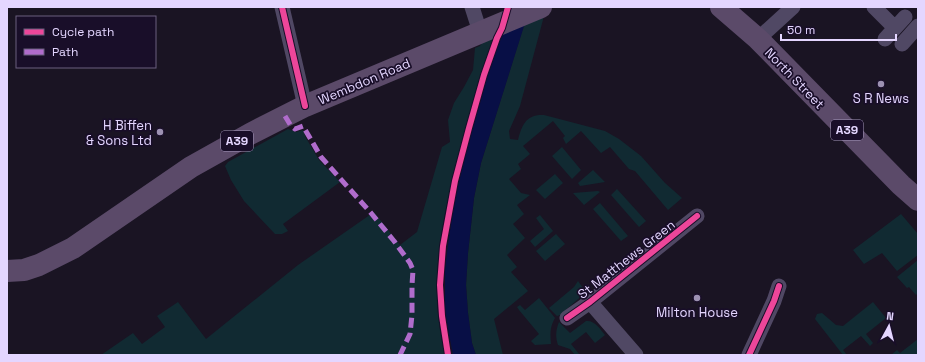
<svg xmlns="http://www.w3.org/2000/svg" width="925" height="362" font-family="'Space Grotesk',sans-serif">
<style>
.green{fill:#112a32}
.water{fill:#080f46}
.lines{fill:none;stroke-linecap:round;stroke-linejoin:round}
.minor{stroke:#504864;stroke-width:15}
.primary{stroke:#5b4a69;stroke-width:22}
.quiet{stroke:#b06ccc;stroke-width:5;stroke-dasharray:10 5;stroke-linecap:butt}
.cycleway-casing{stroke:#190e29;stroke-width:8}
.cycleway{stroke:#ed469a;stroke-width:6}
.poi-dot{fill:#9d92b2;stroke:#190e29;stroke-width:1.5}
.labels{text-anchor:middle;stroke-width:3.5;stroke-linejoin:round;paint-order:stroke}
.shield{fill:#190e29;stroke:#a79abf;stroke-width:1}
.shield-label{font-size:12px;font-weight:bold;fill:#e4d6ff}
.street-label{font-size:13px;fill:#e4d6ff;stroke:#190e29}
.poi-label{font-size:13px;fill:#e4d6ff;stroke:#190e29}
</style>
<rect width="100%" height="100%" fill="#1a1423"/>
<path class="green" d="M 544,16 L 520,106 L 509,131 L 510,139 L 518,140 C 522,125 526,114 544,115 L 605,131 L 619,139 L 641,156 L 665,183 L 682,198 L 668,210 L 635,171 L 629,169 L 610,147 L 601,153 L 581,131 L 566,144 L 563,138 L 565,136 L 553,121 L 523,146 L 530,154 L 518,164 L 521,169 L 509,179 L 521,193 L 530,195 L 517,205 L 524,214 L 513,224 L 525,238 L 507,255 L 517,267 L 511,272 L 528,291 L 494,319 L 503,355 L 476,355 L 472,343 L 468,313 L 466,285 L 468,253 L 474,198 L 481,163 L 525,22 Z
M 495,38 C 483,71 474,104 464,137 C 444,209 426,280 445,355 L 101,355 L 133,333 L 142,344 L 165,327 L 157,316 L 178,302 L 206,339 L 298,265 L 374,212 L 400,245 L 417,232 L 442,147 L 450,142 L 448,120 L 454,103 L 464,87 L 473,70 L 475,48 L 480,46 L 483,41 Z
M 288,129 L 296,132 L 303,130 L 306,138 L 319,160 L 340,182 L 283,224 L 288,231 L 282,234 L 275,234 L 244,201 L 231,180 L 225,166 L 228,162 Z
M 562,147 L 581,170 L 572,179 L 552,156 Z
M 593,170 L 605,182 L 580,186 L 578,183 Z
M 555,174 L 563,183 L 545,199 L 536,190 Z
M 617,189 L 646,221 L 639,227 L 611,195 Z
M 598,191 L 600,192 L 584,205 L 573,193 Z
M 600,203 L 628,236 L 621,241 L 593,209 Z
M 901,214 L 918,234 L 918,255 L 897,271 L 882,253 L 864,264 L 853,250 Z
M 540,215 L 553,231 L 535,247 L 530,241 L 544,229 L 536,218 Z
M 556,234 L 565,244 L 545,261 L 536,251 Z
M 918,260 L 918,293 L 916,295 L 909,287 L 907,288 L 897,277 Z
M 578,281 L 586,292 L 560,315 L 557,316 L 549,308 L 574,287 Z
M 539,298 L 555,318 C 550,327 550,333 551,344 L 535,345 L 531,341 L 539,334 L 519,310 L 517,307 L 520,305 L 525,310 Z
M 873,302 L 886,318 L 866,334 L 873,343 L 870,346 L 861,336 L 843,350 L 847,355 L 843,355 L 815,319 L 817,314 L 822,313 L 836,325 L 843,326 Z
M 586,321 C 595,320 600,329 605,335 L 595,343 L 586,332 L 571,344 L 579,354 L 575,355 L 570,349 L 558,345 C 555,336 556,330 559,322 L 570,333 Z
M 918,339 L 918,355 L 891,355 L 897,350 L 900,353 Z"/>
<path class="water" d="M 511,7 L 530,7 L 481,163 L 474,198 L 468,253 L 466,285 L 468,313 L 472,343 L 476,355 L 453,355 L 445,313 L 445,269 L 447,252 L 453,209 L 461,172 L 473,123 L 499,38 L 505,31 Z"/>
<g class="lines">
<path class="minor" d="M 282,7 L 305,106
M 472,7 L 480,32
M 874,7 L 895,28
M 758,39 L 793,7
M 885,39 L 905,17
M 902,44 L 918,26
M 590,302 L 636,355
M 567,318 L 590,302 L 697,216
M 749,355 L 774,301 L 779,286"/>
<path class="primary" d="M 721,7 L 758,39 L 901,185 L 918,200
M 7,271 L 24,270 L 39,265 L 73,248 L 191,167 L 250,134 L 305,106 L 541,7"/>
<path class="quiet" d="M 285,116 L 291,126 L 295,129 L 303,126 L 321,157 L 371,213 L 394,241 L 410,263 L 413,270 L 412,285 L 412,315 L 410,334 L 400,355"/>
<g class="cycleway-casing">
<path id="cycleway" d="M 282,7 L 305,106
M 567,318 L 590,302 L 697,216
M 448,355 L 442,316 L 440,285 L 443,246 L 455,181 L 469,128 L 484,75 L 497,38 L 502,28 L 508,7
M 749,355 L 774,301 L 779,286"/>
</g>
<use href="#cycleway" class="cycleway"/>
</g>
<g class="poi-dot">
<circle cx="881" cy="84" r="4"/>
<circle cx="160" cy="132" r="4"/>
<circle cx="697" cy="298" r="4"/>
</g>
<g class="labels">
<g class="shield">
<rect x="831" y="120" width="32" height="20" rx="3"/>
<rect x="221" y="131" width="32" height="20" rx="3"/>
</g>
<g class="shield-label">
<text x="847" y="134">A39</text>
<text x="237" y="145">A39</text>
</g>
<g class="street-label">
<text transform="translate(795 78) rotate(46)" y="5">North Street</text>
<text transform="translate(364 81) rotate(-23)" y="5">Wembdon Road</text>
<text transform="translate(626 259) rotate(-38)" y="5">St Matthews Green</text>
</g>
<g class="poi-label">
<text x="881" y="103">S R News</text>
<text x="152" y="130" text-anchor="end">H Biffen<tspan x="152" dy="15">&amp; Sons Ltd</tspan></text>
<text x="697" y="317">Milton House</text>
</g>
</g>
<rect width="925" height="362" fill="none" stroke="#e4d6ff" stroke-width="16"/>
<rect x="16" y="16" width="140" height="52" fill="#190e29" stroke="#6a5e7f"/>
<rect x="24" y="29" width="20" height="6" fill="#ed469a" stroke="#6a5e7f"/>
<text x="52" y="36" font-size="12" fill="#e4d6ff">Cycle path</text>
<rect x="24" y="49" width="20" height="6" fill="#b06ccc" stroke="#6a5e7f"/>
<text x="52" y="56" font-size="12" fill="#e4d6ff">Path</text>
<g transform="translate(889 326) rotate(7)" stroke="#190e29" stroke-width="3" paint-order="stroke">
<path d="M0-3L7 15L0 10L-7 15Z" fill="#e4d6ff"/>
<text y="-6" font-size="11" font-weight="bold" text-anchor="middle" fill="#e4d6ff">N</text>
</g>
<path d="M781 34v6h115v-6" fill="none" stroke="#e4d6ff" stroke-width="2"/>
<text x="787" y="34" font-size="12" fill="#e4d6ff" stroke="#190e29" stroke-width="3" paint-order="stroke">50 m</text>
</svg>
